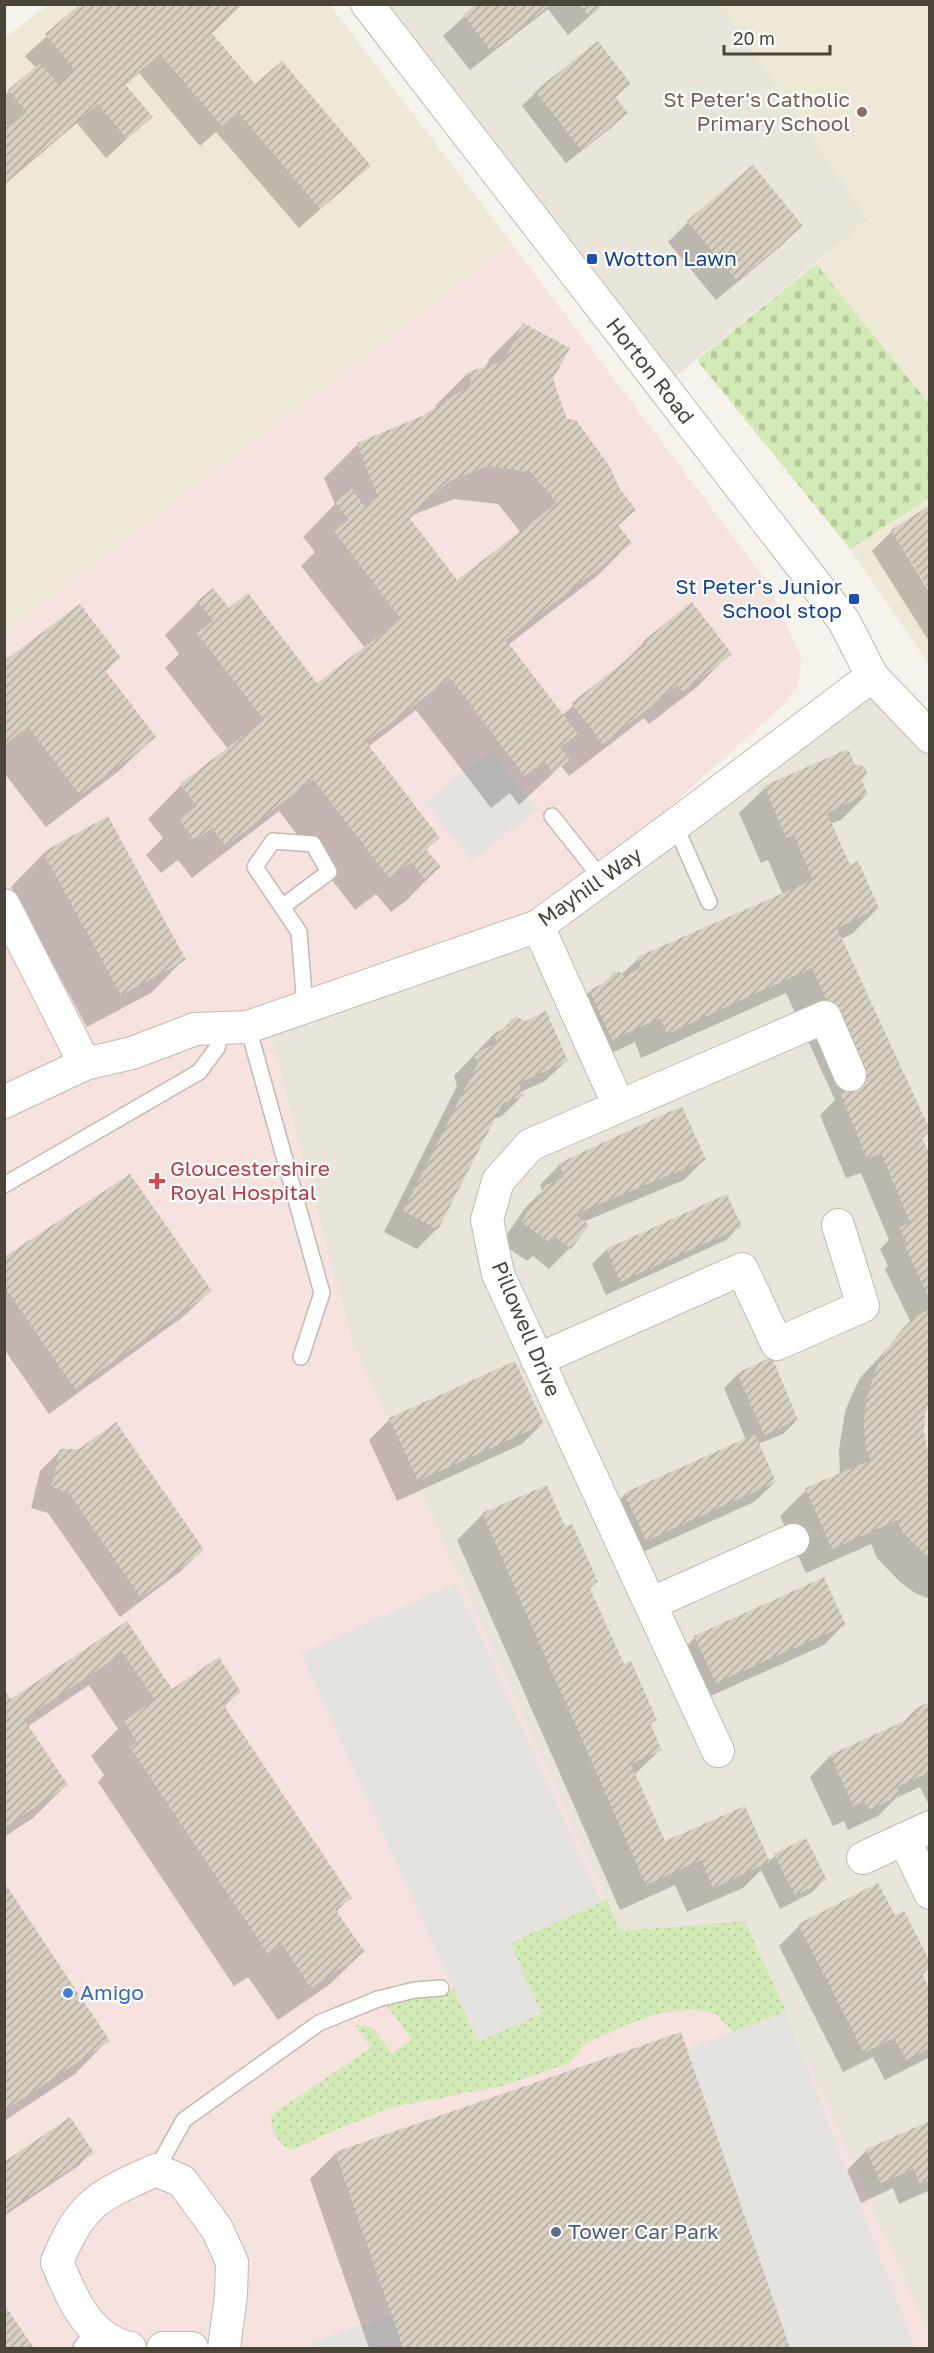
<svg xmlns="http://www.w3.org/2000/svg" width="934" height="2353" font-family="'Golos Text',sans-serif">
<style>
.residential{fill:#eae5da}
.education{fill:#efe8d6}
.medical{fill:#f6e3e0}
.grass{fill:url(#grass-dots)}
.cemetery{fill:url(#cemetery-stones)}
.parking{fill:#e5e3e0}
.shadow{fill:#0003;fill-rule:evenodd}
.building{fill:url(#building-hatch);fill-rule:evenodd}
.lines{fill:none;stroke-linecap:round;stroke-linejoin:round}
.lane-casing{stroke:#c2bbae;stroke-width:18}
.street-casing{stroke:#c2bbae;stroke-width:34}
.lane{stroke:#fff;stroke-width:15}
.street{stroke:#fff;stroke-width:32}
.education-dot{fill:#8d6e63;stroke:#fff;stroke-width:2}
.transit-dot{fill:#1a4fb4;stroke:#fff;stroke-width:2}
.health-dot{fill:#e0444e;stroke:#fff;stroke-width:2}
.shop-dot{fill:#3f7fe0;stroke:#fff;stroke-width:2}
.service-dot{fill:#5c6f8a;stroke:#fff;stroke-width:2}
.labels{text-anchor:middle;stroke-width:4.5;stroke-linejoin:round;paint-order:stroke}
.education-label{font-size:21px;fill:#785e54;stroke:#fff;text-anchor:end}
.transit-label{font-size:21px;fill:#164399;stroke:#fff;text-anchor:start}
.street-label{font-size:21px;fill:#4b4439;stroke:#fff}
.health-label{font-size:21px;fill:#be3a42;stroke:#fff;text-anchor:start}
.shop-label{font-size:21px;fill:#366cbe;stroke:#fff;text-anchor:start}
.service-label{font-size:21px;fill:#4e5e75;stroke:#fff;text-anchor:start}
</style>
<defs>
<pattern id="grass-dots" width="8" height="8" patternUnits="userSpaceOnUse" patternTransform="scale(1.5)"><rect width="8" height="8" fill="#d2eab5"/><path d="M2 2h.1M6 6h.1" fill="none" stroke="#b6ca9c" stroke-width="1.8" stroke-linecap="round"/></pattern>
<pattern id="cemetery-stones" width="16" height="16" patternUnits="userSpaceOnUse" patternTransform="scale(1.5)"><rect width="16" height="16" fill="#d2eab5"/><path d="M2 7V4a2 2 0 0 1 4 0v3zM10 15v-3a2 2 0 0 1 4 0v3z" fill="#b6ca9c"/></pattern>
<pattern id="building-hatch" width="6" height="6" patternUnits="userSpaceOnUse" patternTransform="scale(1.5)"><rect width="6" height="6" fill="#d8cfc1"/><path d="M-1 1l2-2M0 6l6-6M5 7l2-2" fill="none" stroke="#b1aa9e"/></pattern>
</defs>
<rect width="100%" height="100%" fill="#f6f3ec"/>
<path class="residential" d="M 367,5 L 721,5 L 869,220 L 662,387 Z
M 872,676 L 929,737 L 929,2334 L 745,1921 L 621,1931 L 352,1342 L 266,1020 L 538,926 Z"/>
<path class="education" d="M 48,5 L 330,5 L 512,244 L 5,632 L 4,38 Z
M 721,5 L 929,5 L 929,404 L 816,264 L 869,220 Z
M 929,498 L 929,664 L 850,549 Z"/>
<path class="medical" d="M 512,244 L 768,583 L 802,660 L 797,688 L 782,706 L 538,926 L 266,1020 L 352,1342 L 621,1931 L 745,1921 L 929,2334 L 929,2348 L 5,2348 L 5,632 Z"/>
<path class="grass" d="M 606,1899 L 621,1931 L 745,1921 L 786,2012 L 733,2032 L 716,2014 L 693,2009 L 654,2014 L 587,2042 L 569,2063 L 502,2086 L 393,2107 L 333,2131 L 292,2150 C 278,2144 270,2130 271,2115 L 371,2048 L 355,2025 L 372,2027 L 392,2054 L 412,2039 L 386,2005 L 454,1989 L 478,2041 L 541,2012 L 510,1943 Z"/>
<path class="cemetery" d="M 816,264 L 929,404 L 929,498 L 850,549 L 697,360 Z"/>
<path class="parking" d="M 491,751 L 537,810 L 472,861 L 425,802 Z
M 456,1583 L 601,1902 L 510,1943 L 541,2013 L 478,2042 L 301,1653 Z
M 786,2012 L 915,2348 L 790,2348 L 686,2049 Z
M 392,2315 L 403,2348 L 314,2348 L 312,2342 Z"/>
<path class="shadow" d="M 82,4 L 243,4 L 211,34 L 255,86 L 369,166 L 299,228 L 216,132 L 200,146 L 139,73 L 124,86 L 151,117 L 106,158 L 77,123 L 4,185 L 4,96 L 36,68 L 25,56 Z
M 478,4 L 604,4 L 568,35 L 548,9 L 470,70 L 443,36 Z
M 598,44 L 629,84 L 615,98 L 626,113 L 612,127 L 566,163 L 522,106 L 536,92 Z
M 688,222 L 801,225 L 781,246 L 716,300 L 668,242 Z
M 523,325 L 551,379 L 566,420 L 634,510 L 617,527 L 630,543 L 597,576 L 508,645 L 562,715 L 614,672 L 644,642 L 730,653 L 697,687 L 649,724 L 644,718 L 569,776 L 561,766 L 519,805 L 510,793 L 491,808 L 416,710 L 368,747 L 438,838 L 426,850 L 439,867 L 406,901 L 391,912 L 376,894 L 355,910 L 279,811 L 192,878 L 178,860 L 161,873 L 146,855 L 163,838 L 148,819 L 181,785 L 228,749 L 165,668 L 179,654 L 165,635 L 198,602 L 228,610 L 317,685 L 365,648 L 301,566 L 315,552 L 303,537 L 335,504 L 324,478 L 358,444 L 423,417 L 436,409 L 435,406 L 468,373 L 485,368 L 490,358 ZM 454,499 L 498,504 L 521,533 L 457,582 L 409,519 L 415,514 Z
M 892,531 L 930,593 L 930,643 L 872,551 Z
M 119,658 L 105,672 L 154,737 L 120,770 L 46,827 L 4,773 L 4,663 Z
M 861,780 L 867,794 L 841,820 L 830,824 L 849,867 L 878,908 L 852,934 L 841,939 L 929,1132 L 921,1140 L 930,1159 L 930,1400 L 924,1413 L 924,1444 L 930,1464 L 930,1599 L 915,1593 L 899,1581 L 877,1558 L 871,1544 L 806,1573 L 780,1516 L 806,1490 L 840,1475 L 839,1449 L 845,1412 L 850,1399 L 860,1378 L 911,1323 L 885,1269 L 888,1266 L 880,1249 L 889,1240 L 861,1173 L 846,1178 L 820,1115 L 835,1100 L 786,993 L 641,1058 L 635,1042 L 586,1065 L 564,1017 L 590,991 L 601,986 L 614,973 L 621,975 L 638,959 L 783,895 L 768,860 L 761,863 L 739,813 L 765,788 Z
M 44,853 L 184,959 L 151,993 L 87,1027 L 11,887 Z
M 511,1021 L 566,1061 L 545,1081 L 521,1092 L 523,1095 L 502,1116 L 494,1119 L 437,1229 L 417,1249 L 384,1232 L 457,1086 L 454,1076 L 493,1035 L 502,1030 Z
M 704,1160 L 684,1180 L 583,1222 L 587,1225 L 570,1248 L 549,1269 L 533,1256 L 527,1261 L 501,1243 L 525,1208 L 542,1191 L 540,1185 L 560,1164 Z
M 727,1196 L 740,1226 L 726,1240 L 606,1295 L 592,1264 L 606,1250 Z
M 4,1259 L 210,1291 L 184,1316 L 49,1414 L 4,1349 Z
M 738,1374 L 797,1420 L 783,1434 L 758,1444 L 775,1482 L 754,1502 L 625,1560 L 605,1515 L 625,1494 L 746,1440 L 724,1388 Z
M 390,1419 L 542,1424 L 522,1444 L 397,1501 L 369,1440 Z
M 61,1450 L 202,1550 L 181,1571 L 120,1617 L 48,1513 L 31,1508 L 40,1471 Z
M 546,1487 L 565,1529 L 596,1582 L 589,1589 L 623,1666 L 655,1720 L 649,1726 L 660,1750 L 634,1775 L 664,1843 L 768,1862 L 775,1856 L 805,1840 L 825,1879 L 811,1893 L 780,1909 L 761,1870 L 743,1888 L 687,1912 L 675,1885 L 620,1910 L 457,1540 L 482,1515 Z
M 127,1623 L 172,1691 L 239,1691 L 223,1708 L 350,1898 L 336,1912 L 363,1952 L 329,1985 L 278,2020 L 248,1977 L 234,1986 L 98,1782 L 104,1775 L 91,1756 L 118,1729 L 89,1685 L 27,1727 L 66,1785 L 33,1818 L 4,1837 L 4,1692 L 10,1701 Z
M 844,1624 L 824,1645 L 695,1703 L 675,1658 L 695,1637 Z
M 930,1704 L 930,1807 L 920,1787 L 896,1798 L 878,1816 L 848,1830 L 844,1821 L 833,1826 L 810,1777 L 830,1756 L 902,1723 L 915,1710 Z
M 4,1885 L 108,2040 L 75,2074 L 4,2121 Z
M 894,1917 L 930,1967 L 921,1976 L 930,1992 L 930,2057 L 885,2080 L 873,2057 L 843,2072 L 779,1946 L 799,1926 Z
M 680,2034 L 789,2348 L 369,2348 L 310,2179 L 336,2153 Z
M 930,2122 L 930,2190 L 899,2204 L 893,2188 L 861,2203 L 847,2170 L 867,2150 Z
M 92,2152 L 78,2166 L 4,2216 L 4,2163 Z"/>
<path class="building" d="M 80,4 L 244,4 L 211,32 L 255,84 L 282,61 L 371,166 L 320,209 L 238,112 L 222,126 L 160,54 L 125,84 L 153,117 L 127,139 L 98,104 L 4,183 L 4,121 L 9,127 L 27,112 L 8,90 L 40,63 L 58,84 L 75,70 L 45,34 Z
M 476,4 L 551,4 L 491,51 L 463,15 Z
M 580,5 L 603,5 L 589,16 Z
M 598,41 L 631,84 L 615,97 L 628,113 L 581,150 L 535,91 Z
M 753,165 L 803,226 L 737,281 L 687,221 Z
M 523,323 L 570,348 L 553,379 L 567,419 L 576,420 L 610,467 L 620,489 L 636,510 L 618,525 L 632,543 L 506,640 L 578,734 L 560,747 L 570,760 L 553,773 L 544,761 L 525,776 L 450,678 L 366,742 L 440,838 L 426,849 L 441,867 L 425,880 L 411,862 L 389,878 L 313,779 L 226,846 L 212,828 L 195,841 L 179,820 L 197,806 L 180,784 L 264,720 L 197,633 L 213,621 L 197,601 L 213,588 L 229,608 L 248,593 L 317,683 L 401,619 L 334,531 L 349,520 L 335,502 L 352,489 L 365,507 L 378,497 L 357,443 L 422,416 L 472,384 L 468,372 L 504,361 ZM 488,466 L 531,472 L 557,503 L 457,580 L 409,517 L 450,481 Z
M 930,505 L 930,591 L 891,530 Z
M 692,602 L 732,654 L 683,692 L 678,685 L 603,744 L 571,703 L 646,645 L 643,641 Z
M 80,604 L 121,658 L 105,670 L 156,737 L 80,795 L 28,727 L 4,745 L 4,661 Z
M 848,749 L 855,765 L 861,765 L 866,769 L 867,774 L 862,781 L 868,794 L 827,813 L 850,865 L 858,861 L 879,908 L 837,928 L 930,1130 L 930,1133 L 921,1136 L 930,1155 L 930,1300 L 905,1247 L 908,1246 L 899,1227 L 910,1223 L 881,1153 L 867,1159 L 840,1093 L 863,1082 L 812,968 L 667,1034 L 660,1018 L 612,1040 L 589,990 L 606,982 L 613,972 L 620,972 L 624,976 L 641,968 L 637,957 L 813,880 L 794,835 L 786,838 L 764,786 Z
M 108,816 L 186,960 L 121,995 L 43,852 Z
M 546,1011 L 568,1061 L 519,1083 L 524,1096 L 503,1103 L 438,1230 L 403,1211 L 477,1065 L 474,1054 L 497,1043 L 493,1034 L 509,1026 L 510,1020 L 516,1017 L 526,1021 Z
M 682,1106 L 706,1160 L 575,1214 L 589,1225 L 571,1249 L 554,1236 L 549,1242 L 521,1222 L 546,1185 L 564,1177 L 559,1163 Z
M 130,1174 L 212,1291 L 75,1389 L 4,1286 L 4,1257 Z
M 727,1194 L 742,1227 L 620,1282 L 606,1249 Z
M 930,1309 L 930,1401 L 925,1414 L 924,1432 L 930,1463 L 930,1559 L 902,1532 L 897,1520 L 832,1549 L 805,1488 L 871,1460 L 866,1450 L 864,1423 L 866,1401 L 875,1371 L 886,1350 L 899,1333 L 913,1318 Z
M 772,1357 L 798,1420 L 764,1435 L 737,1373 Z
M 515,1361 L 544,1424 L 418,1481 L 389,1418 Z
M 116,1422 L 204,1550 L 141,1598 L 69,1493 L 51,1487 L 60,1449 L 79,1449 Z
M 755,1434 L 776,1482 L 646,1541 L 624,1493 Z
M 547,1485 L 565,1527 L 572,1524 L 598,1582 L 589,1586 L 624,1664 L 631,1661 L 657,1720 L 650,1723 L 662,1750 L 631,1764 L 665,1841 L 745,1806 L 770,1862 L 713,1888 L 701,1860 L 646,1885 L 482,1513 Z
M 824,1577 L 846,1625 L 716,1683 L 694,1636 Z
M 127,1621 L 172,1689 L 219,1657 L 241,1692 L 223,1704 L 352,1898 L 335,1909 L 365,1952 L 311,1988 L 282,1944 L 268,1954 L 130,1747 L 137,1742 L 124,1721 L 155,1700 L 123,1653 L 24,1719 L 68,1785 L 4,1828 L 4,1690 L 11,1699 Z
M 930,1702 L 930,1772 L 897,1787 L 900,1795 L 869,1810 L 864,1801 L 853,1806 L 830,1755 L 917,1715 L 914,1709 Z
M 806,1838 L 827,1880 L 795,1896 L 774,1854 Z
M 4,1882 L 110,2041 L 4,2111 Z
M 878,1883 L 895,1915 L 904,1911 L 930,1961 L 930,1968 L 921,1972 L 930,1989 L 930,2048 L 906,2060 L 894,2038 L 864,2053 L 798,1924 Z
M 681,2032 L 790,2348 L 403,2348 L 335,2152 Z
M 70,2117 L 94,2153 L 4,2213 L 4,2162 Z
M 930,2121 L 930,2180 L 920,2184 L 913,2169 L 881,2183 L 866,2149 Z
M 4,2304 L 34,2348 L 4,2348 Z"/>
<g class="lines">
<g class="lane-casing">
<path id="lane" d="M 552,816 L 602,879
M 675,825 L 709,902
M 282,907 L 329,872 L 313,844 L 273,841 L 255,867 L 299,932 L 305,1007
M 248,1027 L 322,1293 L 301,1357
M 4,1185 L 199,1072 L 217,1048 L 222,1028
M 156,2170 L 184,2120 L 319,2023 L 378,1999 L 415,1990 L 441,1988
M 81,2348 L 94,2330"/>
</g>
<g class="street-casing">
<path id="street" d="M 367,4 L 844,621 L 872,676 L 930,737
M 4,905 L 85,1064
M 538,926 L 619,1106
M 4,1102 L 85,1064 L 132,1053 L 195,1029 L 248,1027 L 538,926 L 675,825 L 872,676
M 537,1360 L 742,1269 L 777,1344 L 863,1306 L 838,1225
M 650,1604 L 793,1540
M 718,1751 L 498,1274 L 487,1220 L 498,1181 L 530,1145 L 825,1017 L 850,1075
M 904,1839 L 930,1893
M 863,1858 L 930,1827
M 130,2348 C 88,2339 72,2298 57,2262 C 81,2202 100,2195 156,2170 L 182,2181 L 217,2229 L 232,2262 L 231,2295 L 224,2348
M 163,2348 L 192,2348"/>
</g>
<use href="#lane" class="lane"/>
<use href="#street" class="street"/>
</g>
<circle class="education-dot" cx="862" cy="112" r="6"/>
<g class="transit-dot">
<rect x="586" y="253" width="12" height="12" rx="3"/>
<rect x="848" y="593" width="12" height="12" rx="3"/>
</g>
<path class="health-dot" d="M154 1172h6v6h6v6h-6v6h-6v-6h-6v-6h6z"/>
<circle class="shop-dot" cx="68" cy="1993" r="6"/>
<circle class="service-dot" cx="556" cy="2232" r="6"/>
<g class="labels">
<g class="education-label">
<text x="850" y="107">St Peter's Catholic<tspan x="850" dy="24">Primary School</tspan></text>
</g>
<g class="transit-label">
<text x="604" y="266">Wotton Lawn</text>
<text x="842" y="594" text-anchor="end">St Peter's Junior<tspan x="842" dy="24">School stop</tspan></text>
</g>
<g class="street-label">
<text transform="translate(650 371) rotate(52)" y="7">Horton Road</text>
<text transform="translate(590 887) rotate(-35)" y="7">Mayhill Way</text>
<text transform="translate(526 1329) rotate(67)" y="7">Pillowell Drive</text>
</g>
<g class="health-label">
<text x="170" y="1176">Gloucestershire<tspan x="170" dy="24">Royal Hospital</tspan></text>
</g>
<g class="shop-label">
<text x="80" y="2000">Amigo</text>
</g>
<g class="service-label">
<text x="568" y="2239">Tower Car Park</text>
</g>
</g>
<rect width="934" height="2353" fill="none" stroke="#4b4439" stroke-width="12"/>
<path d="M724 45v9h106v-9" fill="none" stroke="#4b4439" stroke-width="3"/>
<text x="733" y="45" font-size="18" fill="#4b4439" stroke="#ffffff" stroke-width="4.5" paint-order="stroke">20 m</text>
</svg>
